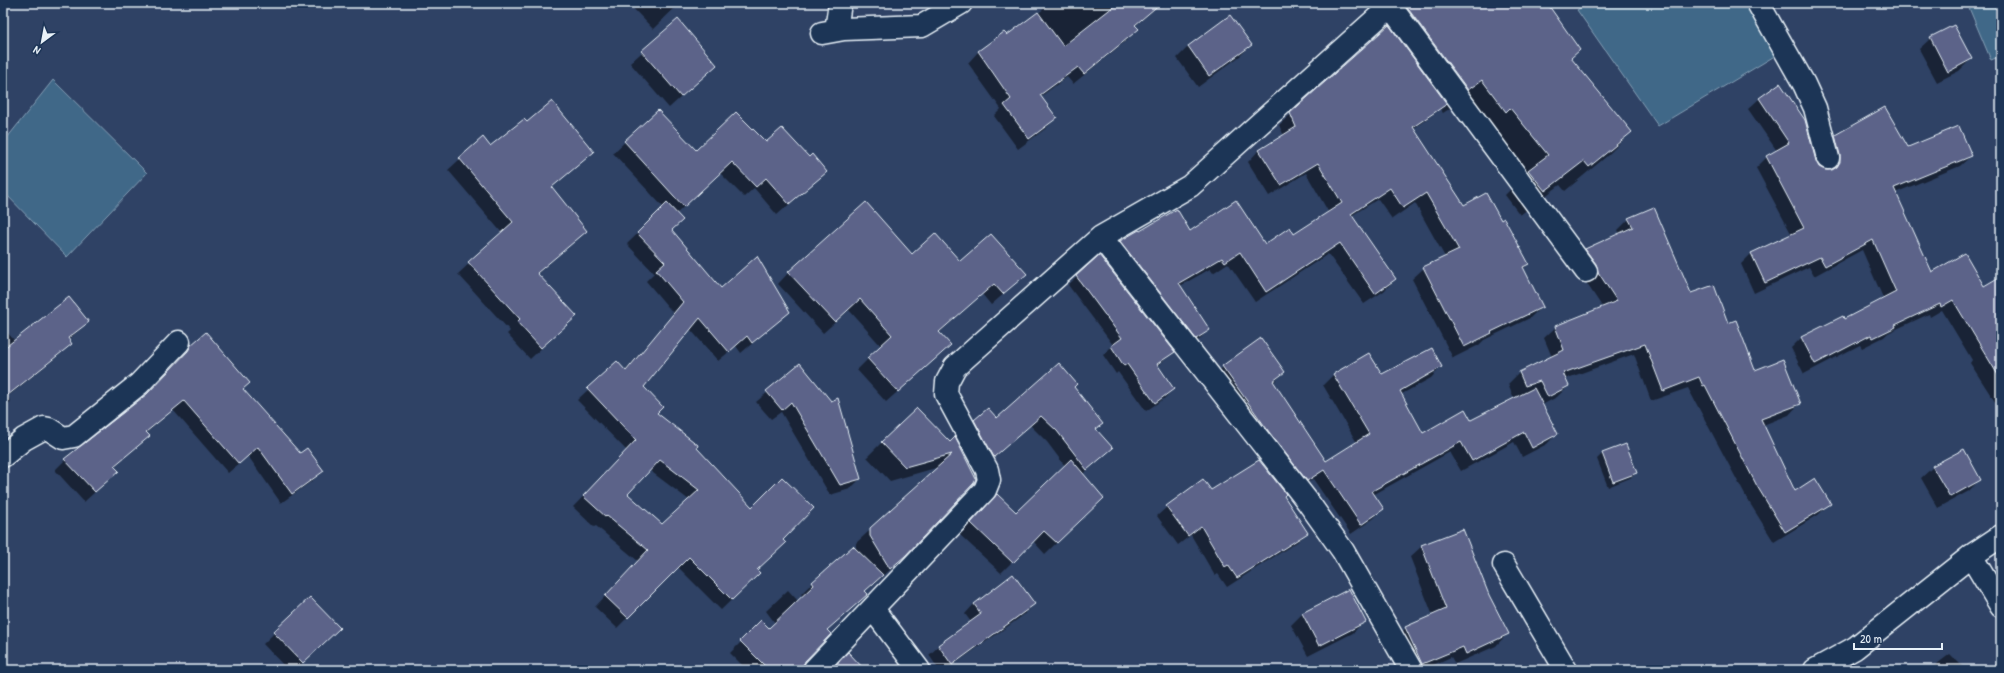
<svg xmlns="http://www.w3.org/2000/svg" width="2004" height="673" font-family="'Patrick Hand',sans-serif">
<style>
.water{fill:#416888;stroke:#849fb5}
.shadow{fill:#0007;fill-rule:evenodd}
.building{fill:#5b6389;stroke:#e8f1f8;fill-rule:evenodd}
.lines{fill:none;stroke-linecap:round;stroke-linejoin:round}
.minor-casing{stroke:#e8f1f8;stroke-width:25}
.minor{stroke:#1d3557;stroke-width:22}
</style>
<rect width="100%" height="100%" fill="#2f4265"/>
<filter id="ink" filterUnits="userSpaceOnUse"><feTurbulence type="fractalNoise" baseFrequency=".025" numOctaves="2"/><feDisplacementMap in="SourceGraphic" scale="8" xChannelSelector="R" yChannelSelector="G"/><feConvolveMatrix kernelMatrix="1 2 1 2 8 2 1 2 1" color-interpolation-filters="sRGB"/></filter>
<g filter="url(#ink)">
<path class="water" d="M 1588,3 L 1754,3 L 1783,51 L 1658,126 L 1577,10 Z
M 1967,3 L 2001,3 L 2001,56 L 1991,60 Z
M 53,80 L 147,173 L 67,257 L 3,191 L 3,143 Z"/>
<path class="shadow" d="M 628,3 L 680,3 L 653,29 Z
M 1052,3 L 1171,3 L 1165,8 L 1161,3 L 1135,26 L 1137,29 L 1127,40 L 1073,84 L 1067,77 L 1040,97 L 1056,118 L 1045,129 L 1018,149 L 994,116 L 1001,109 L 968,63 L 978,52 L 1004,34 L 1006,37 Z
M 1400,3 L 1546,3 L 1570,59 L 1631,132 L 1607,156 L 1565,191 L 1560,185 L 1520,215 L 1505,195 L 1522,178 L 1457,104 L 1443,113 L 1440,109 L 1413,129 L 1463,207 L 1501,221 L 1528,264 L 1523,269 L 1542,306 L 1530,318 L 1484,340 L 1479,345 L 1453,358 L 1412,279 L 1424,268 L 1445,257 L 1415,203 L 1392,219 L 1378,199 L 1351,216 L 1395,279 L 1384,291 L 1364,304 L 1328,254 L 1255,302 L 1228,263 L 1213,273 L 1210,269 L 1180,286 L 1208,330 L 1197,342 L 1185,350 L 1109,253 L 1120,241 L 1139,231 L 1140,233 L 1189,233 L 1265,245 L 1294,236 L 1329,213 L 1306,173 L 1269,196 L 1248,162 L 1259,150 L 1284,136 L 1279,125 L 1383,31 L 1382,26 Z
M 1230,17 L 1251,45 L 1240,56 L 1198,87 L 1177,58 L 1188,47 Z
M 678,20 L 704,76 L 669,108 L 630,63 Z
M 1931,38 L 1971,59 L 1959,71 L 1937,82 L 1919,49 Z
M 1780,85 L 1815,162 L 1819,168 L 1825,171 L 1830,171 L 1830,166 L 1825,146 L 1835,136 L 1907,148 L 1971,156 L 1960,166 L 1895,193 L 1931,273 L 2001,293 L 2001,407 L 1999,408 L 1970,363 L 1972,360 L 1942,310 L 1930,317 L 1929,314 L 1888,333 L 1884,337 L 1862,348 L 1860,345 L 1804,374 L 1791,348 L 1801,338 L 1842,317 L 1844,320 L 1884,300 L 1862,250 L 1814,276 L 1809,267 L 1754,293 L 1741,264 L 1751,254 L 1792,235 L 1756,168 L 1767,157 L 1777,151 L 1748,109 L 1759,99 Z
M 658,111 L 696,152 L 766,144 L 808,158 L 826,172 L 777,215 L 754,188 L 744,197 L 720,173 L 676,214 L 671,230 L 721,289 L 789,312 L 741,353 L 736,346 L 718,361 L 690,329 L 642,387 L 656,414 L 695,448 L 781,540 L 756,570 L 759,573 L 721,610 L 678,567 L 617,628 L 595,607 L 638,561 L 596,526 L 594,527 L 573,507 L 627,451 L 577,400 L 617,363 L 625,371 L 674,314 L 646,281 L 654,273 L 627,244 L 664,208 L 613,153 ZM 649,470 L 689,500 L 662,525 L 626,494 Z
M 526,124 L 593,152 L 551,188 L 586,231 L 537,274 L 564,327 L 530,359 L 507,334 L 510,331 L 458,274 L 502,233 L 448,170 L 460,159 L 490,147 Z
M 1629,219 L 1691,295 L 1727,324 L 1754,372 L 1800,403 L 1789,415 L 1763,425 L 1794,492 L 1829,504 L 1818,515 L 1774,542 L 1746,497 L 1688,388 L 1651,401 L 1634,354 L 1565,379 L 1568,386 L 1557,397 L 1542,405 L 1557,433 L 1547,444 L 1522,457 L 1514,442 L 1461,471 L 1450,452 L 1373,495 L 1383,509 L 1373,519 L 1351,534 L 1313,479 L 1296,490 L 1212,377 L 1223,367 L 1284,372 L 1273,383 L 1326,463 L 1357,443 L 1323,385 L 1333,375 L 1369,354 L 1382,376 L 1441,367 L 1431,378 L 1400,395 L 1423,434 L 1470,422 L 1519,396 L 1513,397 L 1508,384 L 1519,373 L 1552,357 L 1544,338 L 1556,327 L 1603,308 L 1587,284 L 1585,275 L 1575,261 L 1586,250 L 1620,234 L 1618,230 Z
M 912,255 L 960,263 L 1014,285 L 991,305 L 982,294 L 939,333 L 938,356 L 886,402 L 857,370 L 881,346 L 849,310 L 823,333 L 778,284 L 789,272 Z
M 1077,277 L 1174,352 L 1157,366 L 1173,389 L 1165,398 L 1146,411 L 1118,372 L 1116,374 L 1103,355 L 1113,345 L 1068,285 Z
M 88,322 L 68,340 L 71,344 L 60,354 L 7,397 L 11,401 L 3,409 L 3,328 L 15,341 Z
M 192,345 L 249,383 L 242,390 L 299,455 L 322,471 L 312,481 L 281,503 L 248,456 L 228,473 L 173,410 L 146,433 L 148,436 L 114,467 L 107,481 L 84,502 L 55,470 L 65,460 L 146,396 Z
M 800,365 L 860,479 L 850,489 L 830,495 L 781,412 L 771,419 L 756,402 Z
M 1073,387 L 1101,424 L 1096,429 L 1101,458 L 1083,474 L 1103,498 L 1045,554 L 1033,541 L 1001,573 L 960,535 L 997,495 L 1016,513 L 1065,466 L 1047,442 L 1030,425 L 983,467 L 964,432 L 975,421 L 997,419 Z
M 955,439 L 974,474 L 973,483 L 890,570 L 865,591 L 786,670 L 747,670 L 730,653 L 761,622 L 769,629 L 775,623 L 766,611 L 788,590 L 798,601 L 803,596 L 801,594 L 812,583 L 853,547 L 856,550 L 856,543 L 939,467 L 890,481 L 867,457 L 882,442 L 950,443 Z
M 1602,454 L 1636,473 L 1630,478 L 1608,487 L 1597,459 Z
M 1933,467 L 1980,479 L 1969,491 L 1938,508 L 1921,478 Z
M 1211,491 L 1283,496 L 1307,533 L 1297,542 L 1227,587 L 1218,574 L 1215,576 L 1191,535 L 1178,545 L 1157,516 L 1167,507 Z
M 1422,546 L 1488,595 L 1507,634 L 1496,646 L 1455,664 L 1451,657 L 1422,670 L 1408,670 L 1394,639 L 1406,628 L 1433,616 L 1410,557 Z
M 1348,590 L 1364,621 L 1353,633 L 1308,656 L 1291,625 L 1302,614 Z
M 310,598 L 328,639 L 295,670 L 288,670 L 263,644 Z
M 974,604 L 1034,604 L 1025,614 L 946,670 L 939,670 L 929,655 L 939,646 L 971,622 L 965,614 Z
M 1950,654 L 1966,670 L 1929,670 Z"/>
<path class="building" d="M 1118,3 L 1161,3 L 1135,25 L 1139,29 L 1084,74 L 1078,67 L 1040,95 L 1057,118 L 1029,139 L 1004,105 L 1011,99 L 978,51 L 1004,32 L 1007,35 L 1038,12 L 1063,46 Z
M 1406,3 L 1547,3 L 1580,50 L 1571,58 L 1632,132 L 1589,167 L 1584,161 L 1545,191 L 1528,170 L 1548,155 L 1510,108 L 1506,112 L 1482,80 L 1468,90 L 1406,6 Z
M 1230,15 L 1252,45 L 1209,76 L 1188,46 Z
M 678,19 L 717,65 L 681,97 L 641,51 Z
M 1389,25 L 1447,104 L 1413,127 L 1464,205 L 1486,193 L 1501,220 L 1504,218 L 1529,264 L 1523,267 L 1543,307 L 1491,332 L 1492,333 L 1464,347 L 1423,267 L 1459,250 L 1426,193 L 1403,208 L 1390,188 L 1351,214 L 1396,279 L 1375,294 L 1340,243 L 1266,292 L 1240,252 L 1225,262 L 1222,258 L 1179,283 L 1210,330 L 1196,339 L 1120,241 L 1139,230 L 1140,231 L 1177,209 L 1190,231 L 1236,200 L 1265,244 L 1290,227 L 1294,234 L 1342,203 L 1318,163 L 1281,185 L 1259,150 L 1296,127 L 1290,113 Z
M 1954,25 L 1972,59 L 1948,72 L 1930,37 Z
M 1780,83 L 1805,120 L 1816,161 L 1819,167 L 1825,170 L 1832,170 L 1837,167 L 1840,162 L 1840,155 L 1835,135 L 1885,107 L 1908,147 L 1959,126 L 1972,156 L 1894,188 L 1932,272 L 1965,253 L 1984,286 L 2001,276 L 2001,380 L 1953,300 L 1941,307 L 1940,304 L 1895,325 L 1896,327 L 1873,338 L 1871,335 L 1815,364 L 1801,337 L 1843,316 L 1844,319 L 1896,292 L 1873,240 L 1825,266 L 1820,257 L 1765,283 L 1751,253 L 1804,228 L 1766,156 L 1789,143 L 1759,98 Z
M 552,101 L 594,152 L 552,187 L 587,231 L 537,273 L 577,316 L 541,348 L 517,322 L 520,319 L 468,262 L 513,222 L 459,158 L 483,137 L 490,146 L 524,119 L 527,122 Z
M 658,110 L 696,150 L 736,112 L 766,142 L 782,128 L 809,157 L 812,154 L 827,172 L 789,204 L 766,178 L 756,187 L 732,162 L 684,207 L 624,141 Z
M 866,202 L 912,254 L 935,233 L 960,261 L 991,234 L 1027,274 L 1003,294 L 994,284 L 939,332 L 951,345 L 898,392 L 867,358 L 892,335 L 860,299 L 835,322 L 788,272 Z
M 667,203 L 683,220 L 672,230 L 721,288 L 757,256 L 790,312 L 752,343 L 747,336 L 729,352 L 700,318 L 644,387 L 663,407 L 657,413 L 698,445 L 697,448 L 752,507 L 782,477 L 814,508 L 783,540 L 786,543 L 757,570 L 760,573 L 732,600 L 689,557 L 628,618 L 605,596 L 648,550 L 607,516 L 606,517 L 583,496 L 636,440 L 587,388 L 617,361 L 626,371 L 683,302 L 656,270 L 665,262 L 637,233 ZM 660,460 L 699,490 L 662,524 L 628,494 Z
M 1654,207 L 1691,293 L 1714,285 L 1728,323 L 1736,320 L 1755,370 L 1783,359 L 1801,404 L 1761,419 L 1795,491 L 1815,478 L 1831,504 L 1785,532 L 1757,486 L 1705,385 L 1703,386 L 1699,377 L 1663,391 L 1645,344 L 1563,373 L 1569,386 L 1548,397 L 1540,381 L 1525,386 L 1519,372 L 1564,350 L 1555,326 L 1617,301 L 1598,272 L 1596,264 L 1585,249 L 1633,227 L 1628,218 Z
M 1099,255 L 1175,352 L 1157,364 L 1174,389 L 1155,403 L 1127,364 L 1124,366 L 1111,346 L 1122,338 L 1076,276 Z
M 69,297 L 89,322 L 68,338 L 72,344 L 3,399 L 3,349 Z
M 206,332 L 250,383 L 243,389 L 300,453 L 307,448 L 324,471 L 292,494 L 258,447 L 239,464 L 184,401 L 146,432 L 150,436 L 114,466 L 119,471 L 95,492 L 64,459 L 147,394 L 188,351 L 191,345 Z
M 1261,338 L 1285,372 L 1273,381 L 1326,461 L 1369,434 L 1333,374 L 1369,353 L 1382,374 L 1432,348 L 1442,367 L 1400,391 L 1423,433 L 1465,409 L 1471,420 L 1534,388 L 1558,434 L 1532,448 L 1524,432 L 1472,461 L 1461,442 L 1372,491 L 1384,509 L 1361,525 L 1324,470 L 1307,481 L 1269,432 L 1222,366 Z
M 800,363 L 831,401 L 838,398 L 861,479 L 840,485 L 791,402 L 782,410 L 766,391 Z
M 1059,363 L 1077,384 L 1074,387 L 1103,424 L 1096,429 L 1113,448 L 1087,470 L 1057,431 L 1041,416 L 994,457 L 974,420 L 988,408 L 997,418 Z
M 917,408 L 950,442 L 955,437 L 976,479 L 974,483 L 905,556 L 890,569 L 870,536 L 870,528 L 952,454 L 905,467 L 881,442 Z
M 1626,444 L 1637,473 L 1613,482 L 1602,453 Z
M 1964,449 L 1981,480 L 1950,497 L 1932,466 Z
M 1071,459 L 1104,498 L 1057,543 L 1044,531 L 1013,563 L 971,523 L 997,494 L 1016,512 Z
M 1259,460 L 1286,494 L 1284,496 L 1308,533 L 1237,578 L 1228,565 L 1225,567 L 1201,526 L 1188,536 L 1166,506 L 1203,479 L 1211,490 Z
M 1463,529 L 1489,595 L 1509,634 L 1466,654 L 1463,647 L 1422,664 L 1405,627 L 1446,609 L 1421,545 Z
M 853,546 L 883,575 L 865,591 L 868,594 L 827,630 L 831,634 L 805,661 L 802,670 L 769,670 L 740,641 L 761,620 L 769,628 L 814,585 L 812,582 Z
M 1013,574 L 1035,604 L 952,665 L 938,645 L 981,614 L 974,604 Z
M 1349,589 L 1366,622 L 1319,646 L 1302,613 Z
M 310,597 L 340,628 L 303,663 L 273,632 Z
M 848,652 L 865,670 L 831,670 Z"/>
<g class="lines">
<g class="minor-casing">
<path id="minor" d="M 1758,3 L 1804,84 L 1815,108 L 1828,158
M 1391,7 L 1586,271
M 836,30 L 840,3
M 822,33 L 844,29 L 922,26 L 961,3
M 1101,237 L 1308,502 L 1343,551 L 1411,670
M 3,456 L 24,439 L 44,428 L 49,429 L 63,438 L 74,436 L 139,384 L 179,342
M 1971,556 L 2001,606
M 1504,565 L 1566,670
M 873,609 L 919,670
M 814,670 L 985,490 L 989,480 L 987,470 L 946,394 L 947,382 L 955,367 L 1101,237 L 1190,186 L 1394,3
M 1815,670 L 1855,648 L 1971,556 L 2001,536"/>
</g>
<use href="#minor" class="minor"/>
</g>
</g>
<rect width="2004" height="673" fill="none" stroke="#1d3557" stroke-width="16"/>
<rect x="8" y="8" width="1988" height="657" fill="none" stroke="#e8f1f8" stroke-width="1.5" filter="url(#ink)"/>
<g transform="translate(42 42) rotate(212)" stroke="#1d3557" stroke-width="3" paint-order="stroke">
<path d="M0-3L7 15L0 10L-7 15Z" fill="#e8f1f8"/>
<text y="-6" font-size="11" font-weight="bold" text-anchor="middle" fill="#e8f1f8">N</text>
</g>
<path d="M1854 643v6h88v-6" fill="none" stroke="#e8f1f8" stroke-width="2"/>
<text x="1860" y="643" font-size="12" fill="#e8f1f8" stroke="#1d3557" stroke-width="3" paint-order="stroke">20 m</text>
</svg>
